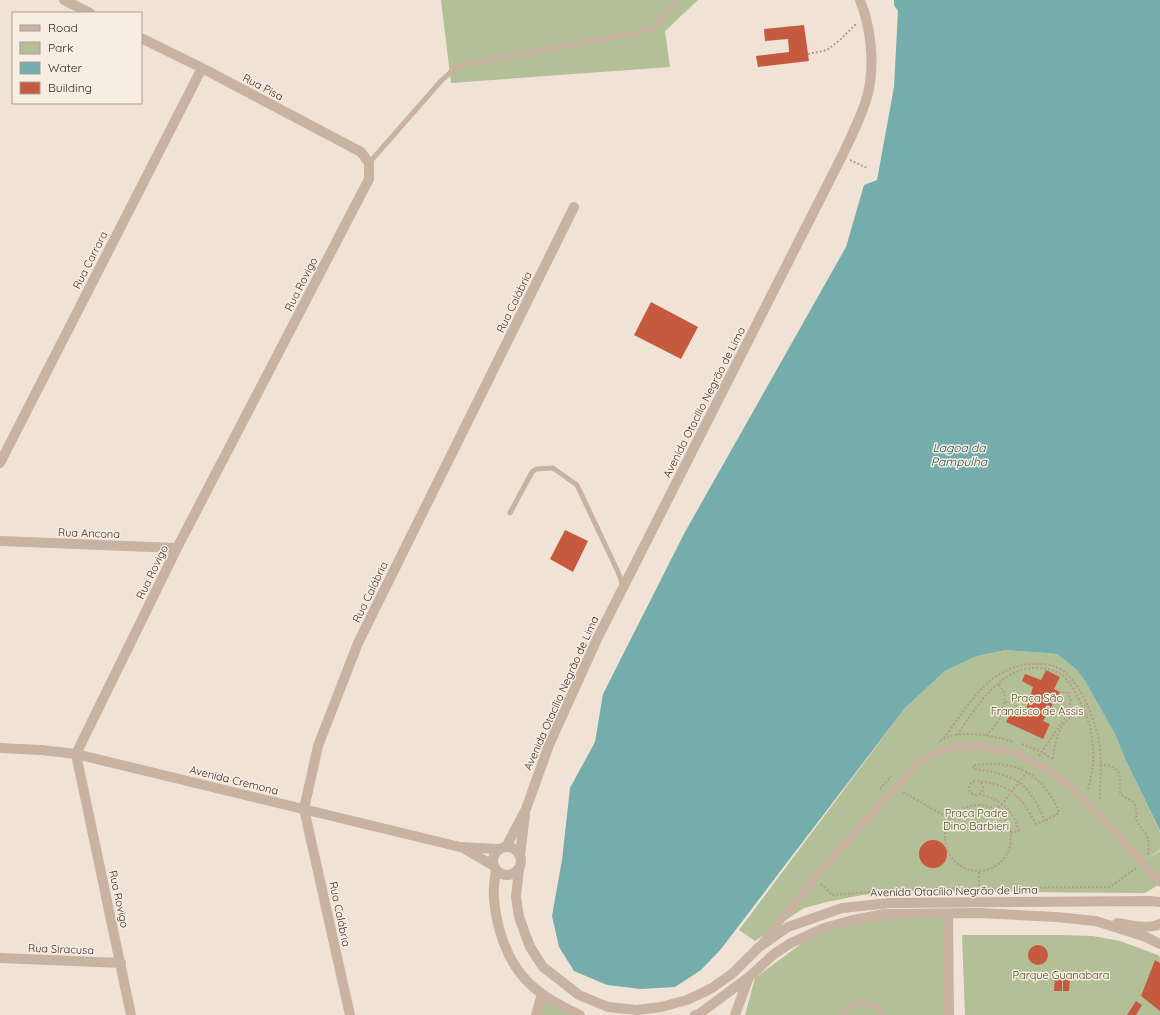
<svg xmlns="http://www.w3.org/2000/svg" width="1160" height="1015" font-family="Quicksand,sans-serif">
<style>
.green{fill:#b3bf96;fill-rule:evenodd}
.water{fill:#75adad}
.building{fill:#c55a3f}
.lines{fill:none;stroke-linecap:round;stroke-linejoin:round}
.path{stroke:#b39c8d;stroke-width:2;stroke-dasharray:2 2;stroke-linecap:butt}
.service{stroke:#c8b2a2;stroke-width:5}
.pedestrian{stroke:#c8b2a2;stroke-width:8}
.minor{stroke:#c8b2a2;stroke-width:10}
.tertiary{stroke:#c8b2a2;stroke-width:10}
.labels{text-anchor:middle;stroke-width:3;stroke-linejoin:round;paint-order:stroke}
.street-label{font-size:11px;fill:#322825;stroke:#f8ede2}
.park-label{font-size:11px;fill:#435029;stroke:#f8ede2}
.water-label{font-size:12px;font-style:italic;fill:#1b5253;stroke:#f8ede2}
</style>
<rect width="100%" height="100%" fill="#f0e3d6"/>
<path class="green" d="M 441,0 L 698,0 L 665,31 L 670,67 L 451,83 Z
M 1006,650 L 1057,654 L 1076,669 L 1085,681 L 1115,734 L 1126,761 L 1160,832 L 1160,850 L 1146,859 L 1160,851 L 1160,884 L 1145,893 L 906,891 L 862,895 L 827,902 L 804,908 L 755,941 L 739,930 L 905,708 L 945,671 L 977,656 ZM 982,745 L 1017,752 L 1048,768 L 1074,787 L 1142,860 L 1071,789 L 1047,770 L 1032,764 L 1015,755 L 981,747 L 955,749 L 939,754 L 911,771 L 904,766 L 910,770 L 938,751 L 956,747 Z
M 945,911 L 945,1015 L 745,1015 L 755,978 L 817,932 L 865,918 Z
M 962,935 L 1060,935 L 1093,936 L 1120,941 L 1158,955 L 1160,957 L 1160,1015 L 965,1015 Z
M 540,990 L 584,1015 L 534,1015 Z"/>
<path class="water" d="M 894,0 L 1160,0 L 1160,831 L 1126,761 L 1115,734 L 1085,681 L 1076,669 L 1057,654 L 1006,650 L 977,656 L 945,671 L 905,708 L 721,949 L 701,970 L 675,987 L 641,989 L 607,985 L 574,971 L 559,947 L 552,916 L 562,860 L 570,788 L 595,742 L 603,694 L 685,532 L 846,247 L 864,185 L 877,180 L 894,87 L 898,11 L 894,5 Z"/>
<path class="building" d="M 804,25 L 809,61 L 758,67 L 756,56 L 789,52 L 788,39 L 765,41 L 764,29 Z
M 651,302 L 698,327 L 681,359 L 634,335 Z
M 565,530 L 588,541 L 573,572 L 550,559 Z
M 1046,670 L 1060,677 L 1054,689 L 1060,692 L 1043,721 L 1050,724 L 1043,739 L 1006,722 L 1013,709 L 1025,713 L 1033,687 L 1022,681 L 1025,674 L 1041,680 Z
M919 854a14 14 0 1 1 28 0a14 14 0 1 1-28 0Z
M1028 955a10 10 0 1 1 20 0a10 10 0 1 1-20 0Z
M 1155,960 L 1160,963 L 1160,1011 L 1141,996 Z
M 1055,977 L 1062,977 L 1062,991 L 1054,991 Z
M 1063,977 L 1070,977 L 1069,991 L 1063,991 Z
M 1136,1001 L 1142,1005 L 1136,1015 L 1127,1015 Z"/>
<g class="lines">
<path class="path" d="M 808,54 L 827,50 L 841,39 L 856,24
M 850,160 L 867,168
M 1005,702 L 1013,702 L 1017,707
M 957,735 C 973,712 988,686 1014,673 C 1028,666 1047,666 1061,674 C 1072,681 1088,717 1091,730 C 1092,736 1093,744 1093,751 C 1094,765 1091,777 1088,790
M 986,735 C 991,730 997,725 1000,718 C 1001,715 1001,712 1002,709 C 1006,696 1006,694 998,683
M 944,738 C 959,718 975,691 995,677 C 1007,669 1020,664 1035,664 C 1041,664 1050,664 1056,667 C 1079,676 1094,717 1099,740 C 1102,759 1100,782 1100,801
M 940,741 C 959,728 994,736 1014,742
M 1022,744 L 1042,752 L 1054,760
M 1039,756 L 1065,718 L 1071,701 L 1068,693 L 1060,692
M 1053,759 C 1056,734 1059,722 1083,709
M 1100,765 C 1110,764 1120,768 1120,779 C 1120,784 1118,790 1121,794 C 1124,798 1131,799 1134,803 C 1138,809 1135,816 1137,821 C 1139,827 1143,829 1146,834 C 1150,840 1148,848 1148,855
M 977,781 C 1010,784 1021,796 1036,824 L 1045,821 L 1059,813 C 1056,804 1053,799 1047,791 C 1027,764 1004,762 973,765 L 974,769 C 988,771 1007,774 1019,782 C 1031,791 1039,807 1045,821
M969 788a7 7 0 1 1 14 0a7 7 0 1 1-14 0Z
M 880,789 L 891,776
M 903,792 L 950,819
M 979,794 C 1001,800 1012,808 1019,831 L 1011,833
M945 838a33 33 0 1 1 66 0a33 33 0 1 1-66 0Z
M 995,810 L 1002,804 L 1027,772
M 979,872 L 979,889
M 821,884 L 832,895 L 906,889 L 1110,887 L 1136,868"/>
<path class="service" d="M 369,163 L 441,81 L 454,69 L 461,65 L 646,31 L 653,28 L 678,0
M 510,513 L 532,472 L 536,469 L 553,468 L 577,485 L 618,572 L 623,586
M 842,1015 C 850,997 874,1001 885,1015"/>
<path class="pedestrian" d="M 762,943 L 812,881 L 911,770 L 923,760 L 938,752 L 956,747 L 982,746 L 1016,753 L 1034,763 L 1048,769 L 1073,788 L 1099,814 L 1160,882"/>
<path class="minor" d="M 64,0 L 90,13
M 0,463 L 202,68
M 0,541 L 177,548
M 948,914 L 949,1015
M 0,958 L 121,963
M 131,1015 L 76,754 L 177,548 L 369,179 L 369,163 L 361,152 L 202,68 L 141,38
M 350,1015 L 304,809 L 318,746 L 358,643 L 574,207
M 536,1015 L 542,994"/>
<path class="tertiary" d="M 0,748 L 41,750 L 76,754 L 460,847 L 499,849
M493 861a14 14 0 1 1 28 0a14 14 0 1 1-28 0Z
M 506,847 L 526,809 L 549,745 L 598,637 L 842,156 C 851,137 863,114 868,93 C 875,63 871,28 860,0
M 463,848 L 494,866
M 520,855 L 525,815
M 519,869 L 516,897 L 519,917 L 530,947 L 543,967 L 579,995 L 608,1007 L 637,1010 L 661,1007 L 687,1000 L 702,993 L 712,988 L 733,973 L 759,947 L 788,927 L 842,908 L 890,903 L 1149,901 L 1160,902
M 496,870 C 495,879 493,889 494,898 C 496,926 506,959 526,980 C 540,995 562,1007 580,1015
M 1117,923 C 1131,925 1148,930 1160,924
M 695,1015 L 699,1014 L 749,977 L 774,954 L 791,943 L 824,928 L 853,920 L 885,914 L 979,913 L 1056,917 L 1096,921 L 1146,937 L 1160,944
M 735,1015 L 749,977"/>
</g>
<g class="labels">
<g class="street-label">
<text transform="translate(263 87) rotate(28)" y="4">Rua Pisa</text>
<text transform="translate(90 260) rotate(-63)" y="4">Rua Carrara</text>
<text transform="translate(301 284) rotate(-63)" y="4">Rua Rovigo</text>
<text transform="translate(514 302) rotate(-64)" y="4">Rua Calábria</text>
<text transform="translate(704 402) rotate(-63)" y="4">Avenida Otacílio Negrão de Lima</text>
<text transform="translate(89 533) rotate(2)" y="4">Rua Ancona</text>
<text transform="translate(152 572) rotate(-64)" y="4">Rua Rovigo</text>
<text transform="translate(370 592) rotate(-64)" y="4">Rua Calábria</text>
<text transform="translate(561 693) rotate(-66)" y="4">Avenida Otacílio Negrão de Lima</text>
<text transform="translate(234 780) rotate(14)" y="4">Avenida Cremona</text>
<text transform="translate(954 891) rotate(-1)" y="4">Avenida Otacílio Negrão de Lima</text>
<text transform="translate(119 899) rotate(78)" y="4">Rua Rovigo</text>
<text transform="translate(340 914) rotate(78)" y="4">Rua Calábria</text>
<text transform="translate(61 949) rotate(2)" y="4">Rua Siracusa</text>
</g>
<g class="park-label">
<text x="1037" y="702">Praça São<tspan x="1037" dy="13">Francisco de Assis</tspan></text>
<text x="976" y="817">Praça Padre<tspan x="976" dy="13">Dino Barbieri</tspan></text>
<text x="1061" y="979">Parque Guanabara</text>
</g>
<g class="water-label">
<text x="959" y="452">Lagoa da<tspan x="959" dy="14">Pampulha</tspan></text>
</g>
</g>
<rect x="12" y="12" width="130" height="92" fill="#f8ede2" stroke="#a99e96"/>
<rect x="20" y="25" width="20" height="6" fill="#c8b2a2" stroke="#a99e96"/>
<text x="48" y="32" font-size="12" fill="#322825">Road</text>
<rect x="20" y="42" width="20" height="12" fill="#b3bf96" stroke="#a99e96"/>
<text x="48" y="52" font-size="12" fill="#322825">Park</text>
<rect x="20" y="62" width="20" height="12" fill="#75adad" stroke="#a99e96"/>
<text x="48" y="72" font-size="12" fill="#322825">Water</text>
<rect x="20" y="82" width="20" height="12" fill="#c55a3f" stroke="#a99e96"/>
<text x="48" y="92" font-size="12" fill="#322825">Building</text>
</svg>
